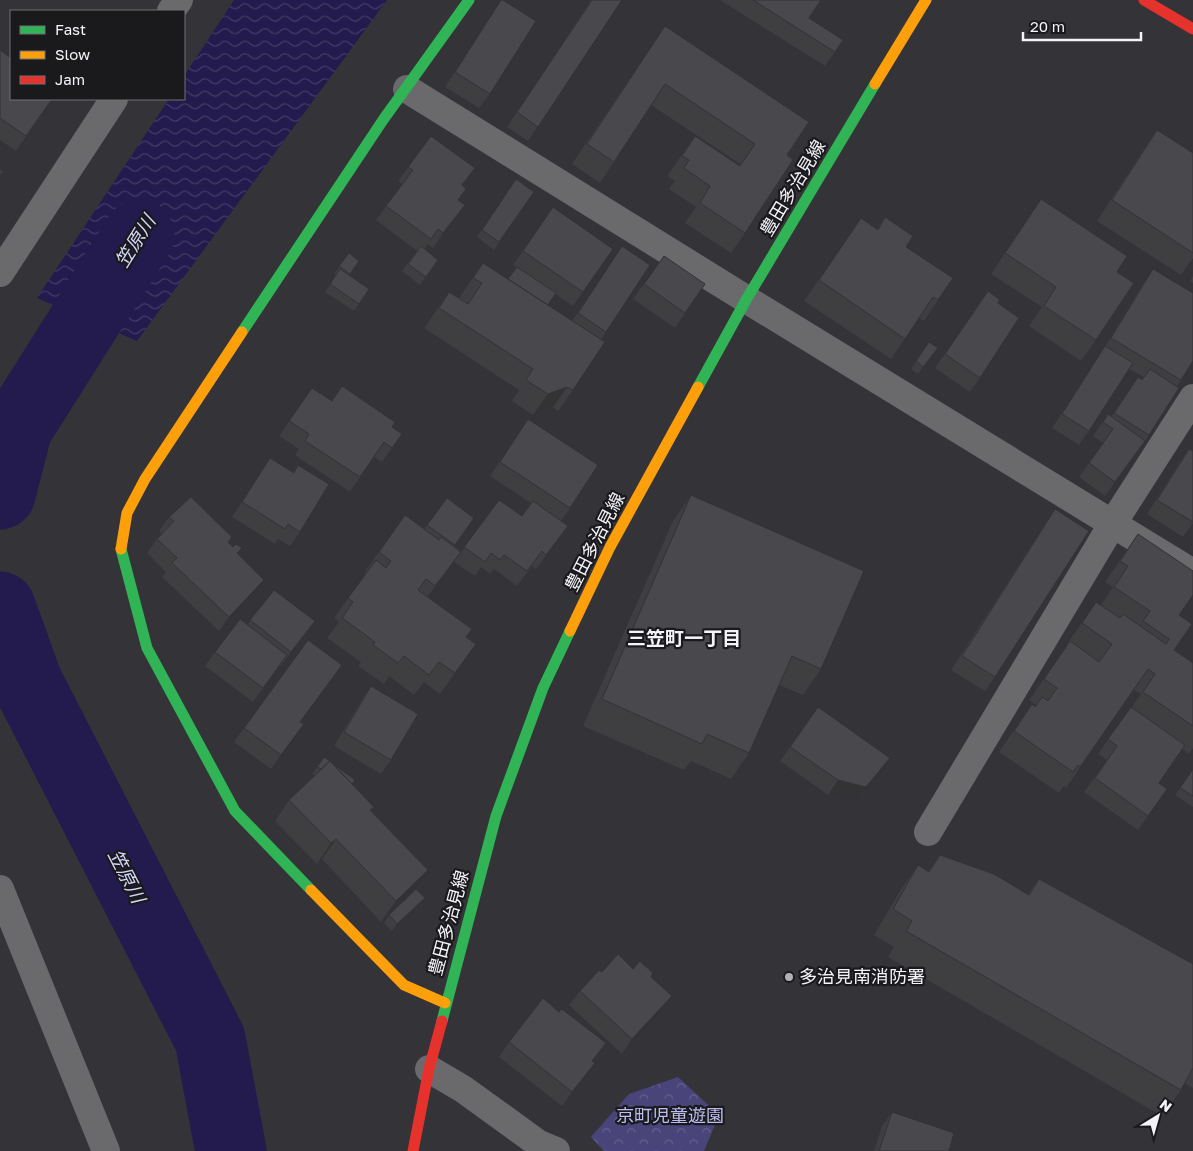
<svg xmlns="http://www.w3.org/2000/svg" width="1193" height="1151" font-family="'Golos Text','Noto Sans JP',sans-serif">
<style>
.park{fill:url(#park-crowns)}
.water{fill:url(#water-waves)}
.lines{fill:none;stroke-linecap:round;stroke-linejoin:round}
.river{stroke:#231a4d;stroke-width:71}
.street{stroke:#6a6a6d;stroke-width:28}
.fast{stroke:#30b455;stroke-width:11}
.slow{stroke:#ff9f0a;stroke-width:11}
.jam{stroke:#e5322d;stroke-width:11}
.wall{fill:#3f3f42}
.shaded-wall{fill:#333336}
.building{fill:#49494d;stroke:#333336}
.poi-dot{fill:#b0b0b5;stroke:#1a1a1d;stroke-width:2}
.labels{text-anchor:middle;stroke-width:4.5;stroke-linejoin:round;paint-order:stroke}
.street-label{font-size:18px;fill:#f3f3f8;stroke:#1a1a1d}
.poi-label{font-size:18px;fill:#f3f3f8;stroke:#1a1a1d;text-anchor:start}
.park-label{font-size:18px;fill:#bebdf3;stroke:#1a1a1d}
.water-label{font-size:19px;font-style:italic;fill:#d6d6fb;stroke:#1a1a1d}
.neighbourhood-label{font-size:19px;font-weight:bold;fill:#f3f3f8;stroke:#1a1a1d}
</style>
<defs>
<pattern id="park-crowns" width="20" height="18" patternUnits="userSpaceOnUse" patternTransform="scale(1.25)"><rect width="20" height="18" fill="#49457a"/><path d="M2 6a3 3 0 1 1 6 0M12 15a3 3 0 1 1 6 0" fill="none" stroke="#64608e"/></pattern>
<pattern id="water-waves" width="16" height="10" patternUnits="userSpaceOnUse" patternTransform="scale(1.25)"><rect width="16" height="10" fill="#231a4d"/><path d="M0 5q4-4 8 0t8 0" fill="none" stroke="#433c67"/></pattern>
</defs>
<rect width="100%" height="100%" fill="#333338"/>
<path class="park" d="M 678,1077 L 719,1115 L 704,1151 L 604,1151 L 591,1137 L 629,1094 Z"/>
<path class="water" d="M 234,0 L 387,0 L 137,341 L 37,298 L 169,99 L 184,99 L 184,76 Z"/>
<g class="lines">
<path class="river" d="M 0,494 L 17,428 L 139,235
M 0,607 L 27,682 L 210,1039 L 231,1151"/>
<path class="street" d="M 171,11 L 179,0
M 407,89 L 767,312 L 1193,573
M 0,273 L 114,99
M 928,832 L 1113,523 L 1193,398
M 0,889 L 106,1151
M 429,1069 L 463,1089 L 539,1144 L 556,1151"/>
<path class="fast" d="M 242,332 L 383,120 L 469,0
M 698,387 L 746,300 L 875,84
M 121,549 L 147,648 L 235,811 L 311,890
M 442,1021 L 496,816 L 543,688 L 570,631"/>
<path class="slow" d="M 875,84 L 926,0
M 121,549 L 127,513 L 145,479 L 242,332
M 570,631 L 610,547 L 698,387
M 311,890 L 404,985 L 445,1003"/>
<path class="jam" d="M 1144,0 L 1193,29
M 413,1151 L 429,1069 L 442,1021"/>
</g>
<path class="wall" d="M 501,0 L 490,94 L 479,108 L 445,87 L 492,14 Z
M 591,0 L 622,0 L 528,141 L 507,127 Z
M 720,0 L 821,0 L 809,18 L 835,52 L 825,66 Z
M 665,26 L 787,155 L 745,233 L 731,253 L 685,223 L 696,207 L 669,189 L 675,181 L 667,176 L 695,136 L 739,166 L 740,164 L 651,105 L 600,183 L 572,164 Z
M 0,50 L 52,99 L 16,151 L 0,140 Z
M 1157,130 L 1193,153 L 1193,258 L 1181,275 L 1097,221 L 1143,150 Z
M 431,136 L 463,186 L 458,200 L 455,220 L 433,248 L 428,244 L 424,249 L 438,260 L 420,285 L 402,271 L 417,251 L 376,220 L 402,184 L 398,181 Z
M 516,179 L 534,192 L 494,250 L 477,237 Z
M 1041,199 L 1117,272 L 1096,340 L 1081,361 L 1029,326 L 1042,307 L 991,274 Z
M 553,207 L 613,249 L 573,306 L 555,294 L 548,305 L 572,321 L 622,246 L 606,332 L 601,340 L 573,390 L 558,411 L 553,407 L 533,415 L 512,401 L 519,390 L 424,328 L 449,292 L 459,298 L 483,263 L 508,279 L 516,267 L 513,265 Z
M 885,217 L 906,247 L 953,278 L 924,321 L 919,318 L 891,359 L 804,301 L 861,218 L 877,229 Z
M 349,253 L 359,261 L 349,275 L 369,289 L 354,311 L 325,292 L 336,275 L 334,274 Z
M 664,256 L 705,284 L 675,328 L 633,299 Z
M 1153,269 L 1181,380 L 1177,386 L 1179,388 L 1145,441 L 1105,496 L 1079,477 L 1103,443 L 1093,436 L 1108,414 L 1112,416 L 1138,377 L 1142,380 L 1144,377 L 1129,369 L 1089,431 L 1079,445 L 1052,428 L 1104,348 L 1143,284 Z
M 1193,276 L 1193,283 L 1190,281 Z
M 988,291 L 998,303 L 980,378 L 970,392 L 935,368 Z
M 929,342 L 938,348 L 918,374 L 911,369 Z
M 342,386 L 392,427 L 402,434 L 382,462 L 374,457 L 350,492 L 295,455 L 299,449 L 279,436 L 312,388 L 331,401 Z
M 528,419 L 570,508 L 561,521 L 568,526 L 536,569 L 532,566 L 517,586 L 494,569 L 490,574 L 481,567 L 475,576 L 454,562 L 499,500 L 522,516 L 531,503 L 490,476 Z
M 1189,449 L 1193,451 L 1193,523 L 1183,537 L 1147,514 L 1179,463 Z
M 270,458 L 293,472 L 298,465 L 300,532 L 290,546 L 278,539 L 275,544 L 232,517 Z
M 691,495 L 821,669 L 803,695 L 779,685 L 749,753 L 731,779 L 691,761 L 684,770 L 583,726 L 673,521 Z
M 447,498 L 474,518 L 454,547 L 461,552 L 428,597 L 466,637 L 462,665 L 440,694 L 424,682 L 414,695 L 389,676 L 384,684 L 358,666 L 361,662 L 327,638 L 339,622 L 334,618 L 366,574 L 364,573 L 405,515 L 424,529 Z
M 1055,509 L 995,677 L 985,691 L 951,670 L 1045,524 Z
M 169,517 L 229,543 L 238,554 L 254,595 L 219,631 L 162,577 L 166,572 L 147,553 L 157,539 L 162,534 L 159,531 Z
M 1138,534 L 1179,615 L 1174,650 L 1193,663 L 1193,748 L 1189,754 L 1182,749 L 1159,783 L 1167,789 L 1138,830 L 1084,792 L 1107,760 L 1098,754 L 1131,707 L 1132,707 L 1141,694 L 1134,690 L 1066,788 L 1064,786 L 1059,793 L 999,752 L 1032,704 L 1035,707 L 1036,705 L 1029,700 L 1068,644 L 1067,644 L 1096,602 L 1101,605 L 1113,587 L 1105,582 Z
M 274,590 L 315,621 L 305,636 L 281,666 L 280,665 L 253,702 L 205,666 L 215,652 L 247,625 Z
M 371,686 L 391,760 L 381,774 L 334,746 L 361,701 Z
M 818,707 L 880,773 L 856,801 L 828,795 L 780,761 Z
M 300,722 L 304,724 L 271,769 L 234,742 L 244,728 Z
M 324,757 L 330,761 L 352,784 L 371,810 L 414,890 L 381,922 L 322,859 L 317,864 L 275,821 L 289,800 L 315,776 L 312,774 Z
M 1193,769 L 1193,807 L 1175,795 Z
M 940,855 L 1028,894 L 1039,879 L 1193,964 L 1193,1088 L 1184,1083 L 1181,1090 L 1162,1116 L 888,957 L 894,947 L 874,935 L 900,891 L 918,865 L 929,871 Z
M 420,905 L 392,931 L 384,923 L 389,915 Z
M 633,969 L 651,977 L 672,996 L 662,1010 L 622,1054 L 569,1005 L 580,991 L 602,972 Z
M 509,1042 L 593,1062 L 585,1077 L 562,1106 L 499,1057 Z
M 892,1112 L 949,1151 L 874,1151 L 882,1126 Z"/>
<path class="shaded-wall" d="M 465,205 L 455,220 L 433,248 L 443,233 Z
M 567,387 L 553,407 L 533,415 L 548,394 Z
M 461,552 L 446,572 L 421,607 L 435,586 Z
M 264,580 L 254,595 L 219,631 L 229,617 Z
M 315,621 L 305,636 L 281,666 L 291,652 Z
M 476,644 L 462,665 L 440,694 L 455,673 Z
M 304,724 L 294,739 L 271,769 L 281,755 Z
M 890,758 L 880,773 L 856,801 L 828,795 L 838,780 Z
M 336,839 L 322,859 L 317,864 L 331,843 Z
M 428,870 L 414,890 L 381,922 L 396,901 Z
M 425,898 L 420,905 L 392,931 L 397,924 Z
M 672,996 L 662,1010 L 622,1054 L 632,1039 Z
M 595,1063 L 585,1077 L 562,1106 L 572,1092 Z"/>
<path class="building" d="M 501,0 L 503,0 L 536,21 L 490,94 L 455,72 Z
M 592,0 L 622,0 L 538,127 L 517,112 Z
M 753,0 L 821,0 L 809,18 L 843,40 L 835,52 Z
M 665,26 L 809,122 L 787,155 L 793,160 L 745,233 L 700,203 L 710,186 L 684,168 L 689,160 L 682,156 L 695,136 L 740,166 L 755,144 L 665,84 L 614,162 L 587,144 Z
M 0,50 L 11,58 L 11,99 L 52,99 L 26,136 L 0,118 Z
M 1157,130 L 1193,153 L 1193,253 L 1112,200 Z
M 431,136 L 475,168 L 462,185 L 466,189 L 458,200 L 465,205 L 443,233 L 438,229 L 431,239 L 386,206 L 413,170 L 408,167 Z
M 0,169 L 3,172 L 0,176 Z
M 516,179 L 534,192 L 499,242 L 482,230 Z
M 1041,199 L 1127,256 L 1117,272 L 1134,283 L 1096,340 L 1044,306 L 1056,287 L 1005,253 Z
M 553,207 L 613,249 L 583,292 L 523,251 Z
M 885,217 L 913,236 L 906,247 L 953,278 L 938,300 L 933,297 L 905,339 L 819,280 L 861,218 L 878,230 Z
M 421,246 L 438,260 L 426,277 L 408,264 Z
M 622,246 L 650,265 L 606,332 L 578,313 Z
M 349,253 L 359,261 L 350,274 L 339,266 Z
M 664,256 L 705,284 L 685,313 L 644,284 Z
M 483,263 L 605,342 L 573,390 L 567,387 L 548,394 L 526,380 L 533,369 L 439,308 L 449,292 L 468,304 L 482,283 L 473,278 Z
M 517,267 L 556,293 L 548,305 L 508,279 Z
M 340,269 L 369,289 L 359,304 L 330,284 Z
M 1153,269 L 1193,293 L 1193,361 L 1181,380 L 1111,338 Z
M 988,291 L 1000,300 L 998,303 L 1019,318 L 980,378 L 945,354 Z
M 929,342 L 938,348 L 923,367 L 916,361 Z
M 1105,346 L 1133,363 L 1089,431 L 1062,414 Z
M 1150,369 L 1179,388 L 1149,435 L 1114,413 L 1138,377 L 1142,380 Z
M 342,386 L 395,422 L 392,427 L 402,434 L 392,448 L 384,442 L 360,477 L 305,441 L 309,434 L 289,421 L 312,388 L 332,401 Z
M 1108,414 L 1145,441 L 1115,482 L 1089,463 L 1113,429 L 1103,422 Z
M 528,419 L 598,465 L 570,508 L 500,462 Z
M 1189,449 L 1193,451 L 1193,522 L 1157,500 Z
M 270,458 L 294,473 L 298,465 L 329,484 L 300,532 L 288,524 L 285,529 L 242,502 Z
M 691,495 L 864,571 L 821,669 L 792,656 L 749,753 L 707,734 L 702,744 L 602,699 Z
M 191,497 L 232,537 L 228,542 L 233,547 L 236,544 L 242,548 L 237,553 L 264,580 L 229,617 L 172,563 L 177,558 L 157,539 L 174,521 L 169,517 Z
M 447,498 L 474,518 L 455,545 L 427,525 Z
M 499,500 L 522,516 L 533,501 L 568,526 L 546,555 L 542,551 L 527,571 L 504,555 L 500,560 L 491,553 L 485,562 L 464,547 Z
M 1055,509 L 1089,531 L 995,677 L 962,656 Z
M 405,515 L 439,540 L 441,537 L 461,552 L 435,586 L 426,579 L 418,590 L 472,629 L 466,637 L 476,644 L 455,673 L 439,662 L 429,675 L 404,656 L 398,663 L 373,645 L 375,642 L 342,618 L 353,602 L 348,598 L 376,560 L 386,568 L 391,561 L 379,552 Z
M 1138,534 L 1193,571 L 1193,595 L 1179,615 L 1192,624 L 1174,650 L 1193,663 L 1193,726 L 1143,692 L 1155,674 L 1148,669 L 1080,767 L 1078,765 L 1073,772 L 1014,731 L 1032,704 L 1035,707 L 1042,697 L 1048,701 L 1057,688 L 1044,679 L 1070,641 L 1099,662 L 1112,644 L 1082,623 L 1096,602 L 1120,618 L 1123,614 L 1166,644 L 1169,639 L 1143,621 L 1150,611 L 1114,587 L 1128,566 L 1120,561 Z
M 274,590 L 315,621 L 291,652 L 250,620 Z
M 240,619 L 287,655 L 263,688 L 215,652 Z
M 308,640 L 342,665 L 300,722 L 304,724 L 281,755 L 244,728 Z
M 371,686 L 418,714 L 391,760 L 344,732 Z
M 818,707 L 890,758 L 866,787 L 838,780 L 790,747 Z
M 1131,707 L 1185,745 L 1159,783 L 1167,789 L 1148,816 L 1095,778 L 1117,746 L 1108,739 Z
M 324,757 L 330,761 L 321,769 L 317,767 Z
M 330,761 L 374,807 L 370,810 L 428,870 L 396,901 L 336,839 L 331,843 L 289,800 Z
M 332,763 L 355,780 L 352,784 Z
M 1193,769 L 1193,796 L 1180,788 Z
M 940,855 L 994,874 L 1029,895 L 1039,879 L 1193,964 L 1193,1068 L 1181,1090 L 906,931 L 912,921 L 893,909 L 918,865 L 929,872 Z
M 416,889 L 425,898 L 397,924 L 389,915 Z
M 618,954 L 633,969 L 640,961 L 653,973 L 651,977 L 672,996 L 632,1039 L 580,991 L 599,970 L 602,972 Z
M 543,998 L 559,1012 L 562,1009 L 606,1043 L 592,1061 L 595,1063 L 572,1092 L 509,1042 Z
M 892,1112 L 954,1133 L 949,1151 L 879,1151 Z"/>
<circle class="poi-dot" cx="789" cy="977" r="5"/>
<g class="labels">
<g class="street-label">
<text transform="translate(793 188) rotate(-59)" y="6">豊田多治見線</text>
<text transform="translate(595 542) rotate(-63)" y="6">豊田多治見線</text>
<text transform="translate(449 923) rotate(-75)" y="6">豊田多治見線</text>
</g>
<g class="poi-label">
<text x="799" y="983">多治見南消防署</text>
</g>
<g class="park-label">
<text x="670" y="1122">京町児童遊園</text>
</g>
<g class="water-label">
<text transform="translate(135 241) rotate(-58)" y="7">笠原川</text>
<text transform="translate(127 876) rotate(63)" y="7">笠原川</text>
</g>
<g class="neighbourhood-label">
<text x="684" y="645">三笠町一丁目</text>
</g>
</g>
<rect x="10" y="10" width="175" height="90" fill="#1a1a1d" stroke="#717175"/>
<rect x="20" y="26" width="25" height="8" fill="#30b455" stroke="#717175"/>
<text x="55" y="35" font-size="15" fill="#f3f3f8">Fast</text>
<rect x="20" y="51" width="25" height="8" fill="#ff9f0a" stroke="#717175"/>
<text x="55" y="60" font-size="15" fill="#f3f3f8">Slow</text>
<rect x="20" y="76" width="25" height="8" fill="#e5322d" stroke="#717175"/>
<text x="55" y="85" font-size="15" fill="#f3f3f8">Jam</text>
<g transform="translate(1158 1116) rotate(37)" stroke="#1a1a1d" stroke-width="4" paint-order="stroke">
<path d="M0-4L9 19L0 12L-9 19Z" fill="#f3f3f8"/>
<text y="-8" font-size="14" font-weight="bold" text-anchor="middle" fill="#f3f3f8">N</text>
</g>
<path d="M1023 32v8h118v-8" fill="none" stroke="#f3f3f8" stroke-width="2.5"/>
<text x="1030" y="32" font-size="15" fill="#f3f3f8" stroke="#1a1a1d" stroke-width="4" paint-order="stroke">20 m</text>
</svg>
